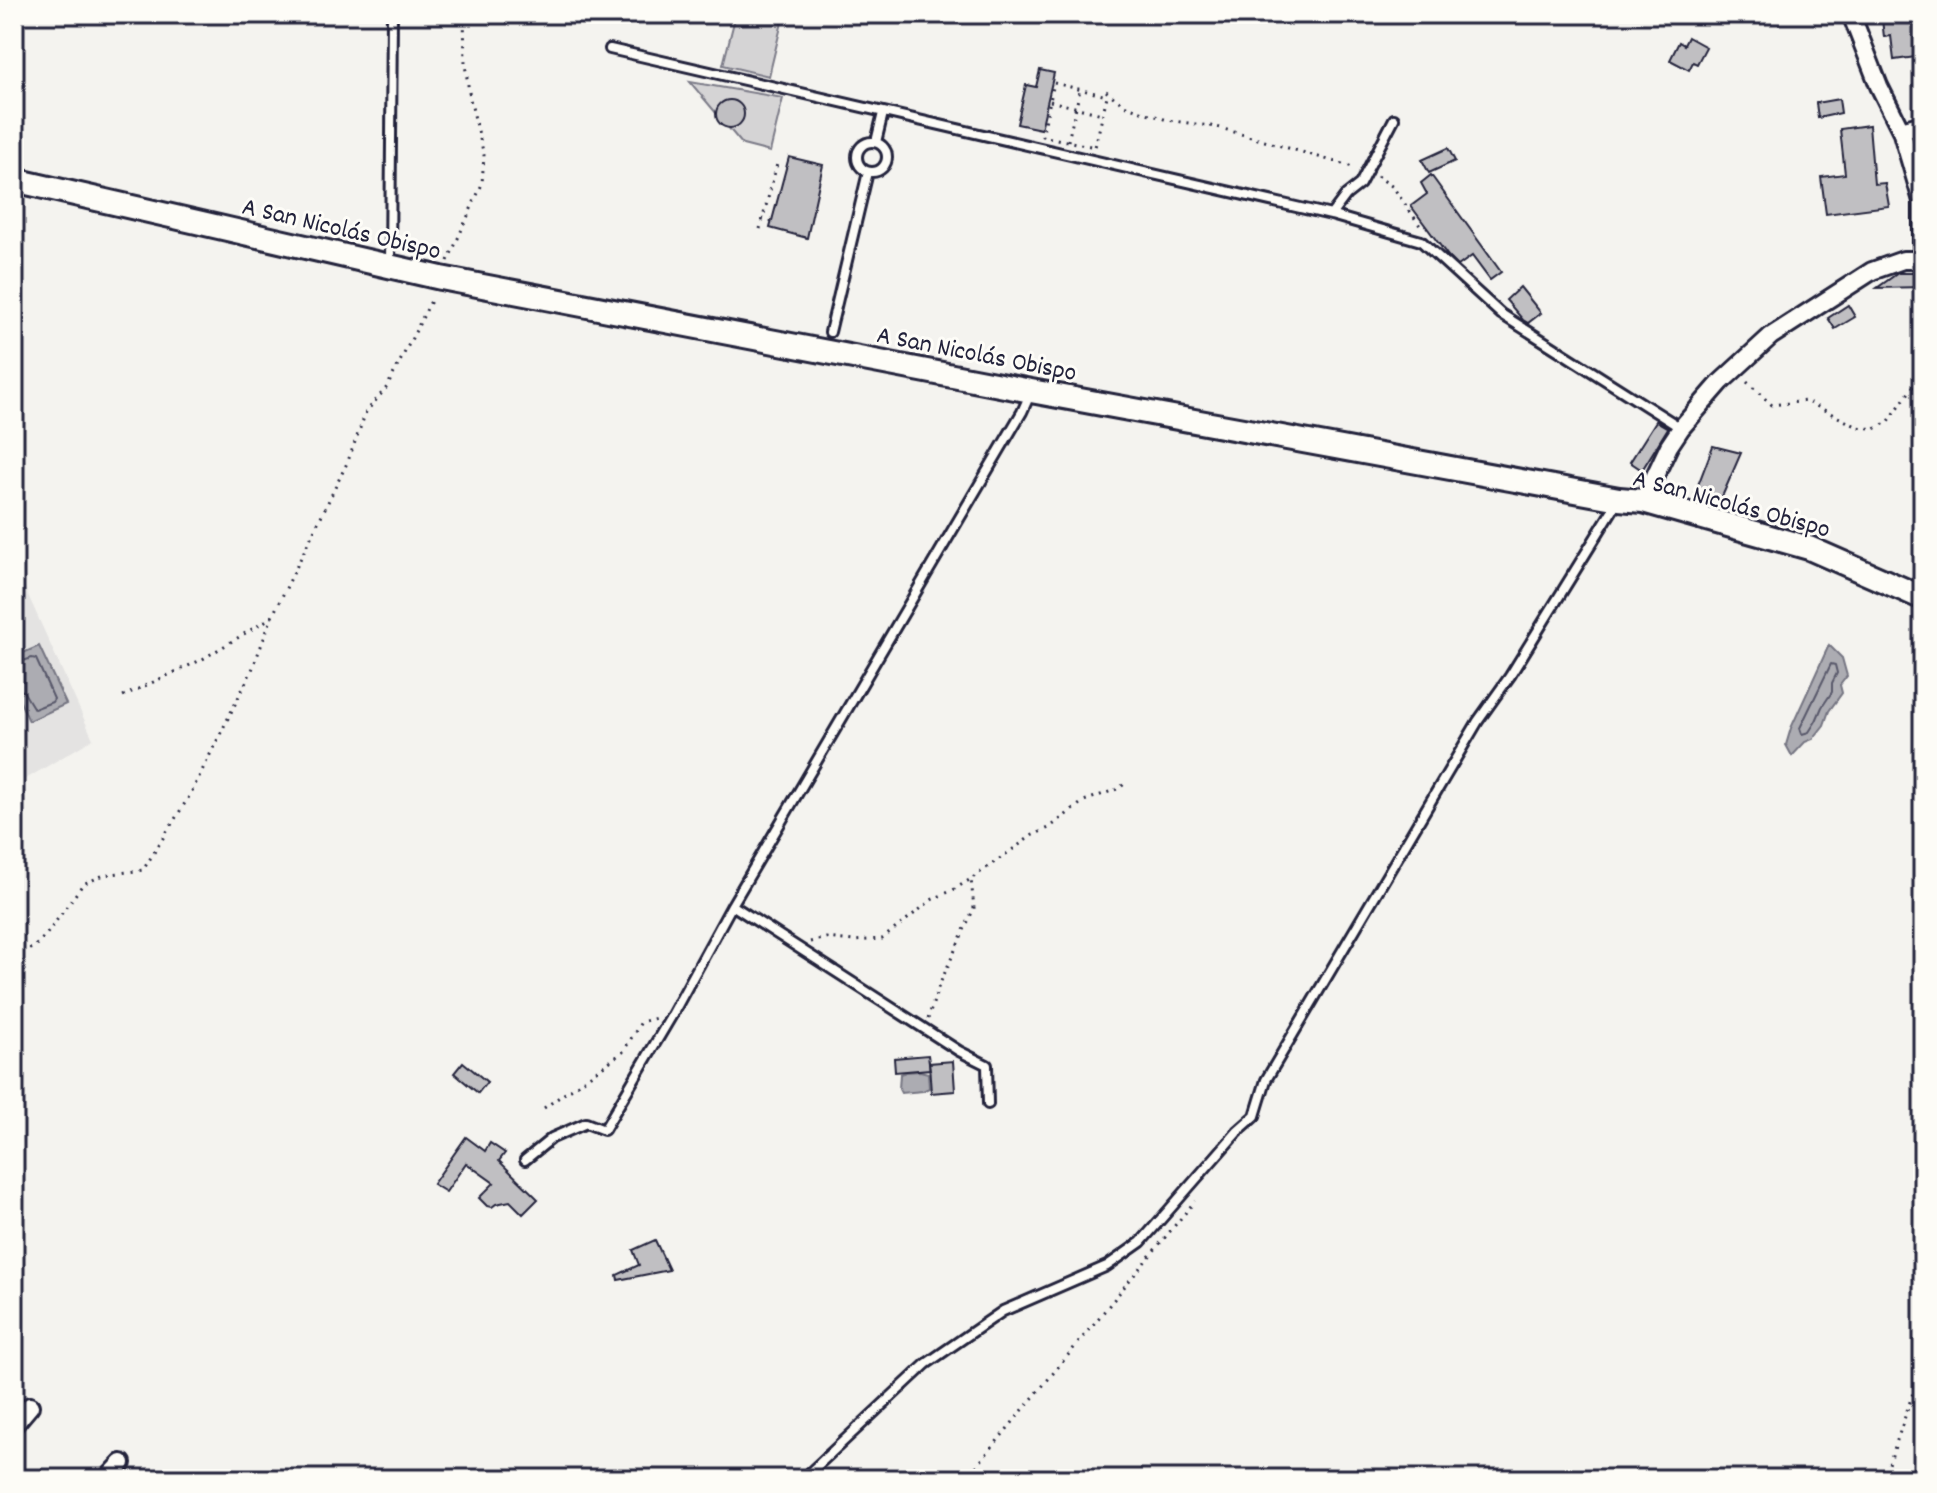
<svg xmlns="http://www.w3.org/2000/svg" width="1937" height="1493" font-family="Dekko,sans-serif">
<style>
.built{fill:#e4e3e2}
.green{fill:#d5d4d5;stroke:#7c7b88;stroke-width:2}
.water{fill:#acacb2;stroke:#757582;stroke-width:2}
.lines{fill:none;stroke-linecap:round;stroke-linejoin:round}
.shore{stroke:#59596b;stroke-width:2}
.building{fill:#c0bfc2;stroke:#22223b;stroke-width:2}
.lane-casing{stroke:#22223b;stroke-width:14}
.street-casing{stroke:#22223b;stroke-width:22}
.secondary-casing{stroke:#22223b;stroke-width:28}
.path{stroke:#22223b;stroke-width:3;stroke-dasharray:2 6;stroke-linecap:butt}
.lane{stroke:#fdfcf7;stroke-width:8}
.street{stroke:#fdfcf7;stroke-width:16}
.secondary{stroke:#fdfcf7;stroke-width:22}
.labels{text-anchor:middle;stroke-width:6;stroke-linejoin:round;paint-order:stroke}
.street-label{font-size:26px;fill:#22223b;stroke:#fdfcf7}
</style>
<rect width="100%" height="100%" fill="#f4f3ef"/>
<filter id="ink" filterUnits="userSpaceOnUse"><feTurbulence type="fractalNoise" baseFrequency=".0125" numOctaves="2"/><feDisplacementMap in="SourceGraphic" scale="16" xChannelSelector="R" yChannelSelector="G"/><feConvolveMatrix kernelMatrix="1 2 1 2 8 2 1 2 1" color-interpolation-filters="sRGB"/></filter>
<g filter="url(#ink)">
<path class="built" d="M 14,564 L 93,739 L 14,786 Z"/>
<path class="green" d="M 736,14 L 784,14 L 769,76 L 723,65 Z
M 690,82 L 783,98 L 770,152 L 743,145 Z"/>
<path class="water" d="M 1829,645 L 1842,658 L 1847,676 L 1840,685 L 1842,693 L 1829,711 L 1824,725 L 1813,739 L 1805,742 L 1792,756 L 1786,745 L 1791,728 Z
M 39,646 L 66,704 L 29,721 L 14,689 L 14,657 Z
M 920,1071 L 928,1073 L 929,1088 L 923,1091 L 901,1093 L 899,1089 L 900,1074 L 906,1072 Z"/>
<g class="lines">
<path class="shore" d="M 14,664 L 32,658 L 36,659 L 54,699 L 52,702 L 34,709 L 23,691 L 14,688
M 1831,664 L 1835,665 L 1837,673 L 1832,683 L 1832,692 L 1822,707 L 1816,721 L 1809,732 L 1802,734 L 1800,728 Z"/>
</g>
<path class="building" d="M 1915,14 L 1923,14 L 1923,56 L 1894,60 L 1891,36 L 1884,37 L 1882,19 Z
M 1688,37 L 1706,47 L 1697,64 L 1693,62 L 1689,70 L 1670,60 L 1679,42 L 1684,45 Z
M 1040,70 L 1054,73 L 1041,129 L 1017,124 L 1026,85 L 1036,87 Z
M 1839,99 L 1841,113 L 1818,118 L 1816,103 Z
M716 114a14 14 0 1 1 28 0a14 14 0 1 1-28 0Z
M 1869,125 L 1874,184 L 1885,183 L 1889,206 L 1826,214 L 1821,177 L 1845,174 L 1840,129 Z
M 1448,148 L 1455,161 L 1429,173 L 1422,160 Z
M 789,157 L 823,165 L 807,238 L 770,228 Z
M 1431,175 L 1501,272 L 1490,280 L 1472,256 L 1458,266 L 1448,256 L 1411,206 L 1427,194 L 1421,183 Z
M 1898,273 L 1922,273 L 1923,287 L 1877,288 Z
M 1520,287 L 1541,313 L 1528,323 L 1523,320 L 1506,300 Z
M 1848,305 L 1855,317 L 1835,329 L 1828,318 Z
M 1656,421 L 1668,428 L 1642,470 L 1630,462 Z
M 1713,446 L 1741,453 L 1721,499 L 1695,493 Z
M 928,1055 L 930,1069 L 895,1072 L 894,1058 Z
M 953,1061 L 955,1091 L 931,1093 L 929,1063 Z
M 463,1062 L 487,1082 L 478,1093 L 454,1073 Z
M 466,1137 L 485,1151 L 490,1143 L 505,1153 L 499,1161 L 538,1199 L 523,1214 L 510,1201 L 496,1204 L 492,1207 L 487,1206 L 479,1198 L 494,1183 L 466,1163 L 446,1192 L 433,1184 Z
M 655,1240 L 669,1270 L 618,1280 L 617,1275 L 639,1265 L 633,1250 Z"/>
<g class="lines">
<g class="lane-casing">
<path id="lane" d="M 610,49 L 1331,215 L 1421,241 L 1501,314 L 1681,428
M857 157a15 15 0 1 1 30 0a15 15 0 1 1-30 0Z
M 876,142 L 883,113
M 1331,215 L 1346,195 L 1360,184 L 1394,119
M 390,266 L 392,14
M 830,332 L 868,172
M 732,905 L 959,1051 L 987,1065 L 988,1104
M 525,1160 L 552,1138 L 586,1123 L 604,1130 L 672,1015 L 732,905 L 1022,412 L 1031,392
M 803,1479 L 926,1364 L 1003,1311 L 1107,1266 L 1141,1242 L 1238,1131 L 1255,1116 L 1266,1080 L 1478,721 L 1510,676 L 1618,501"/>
</g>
<g class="street-casing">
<path id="street" d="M 1851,14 L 1879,86 L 1901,130 L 1922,201 L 1922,260
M 1901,130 L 1923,124
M 1643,501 L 1669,446 L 1681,428 L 1721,382 L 1771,336 L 1872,271 L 1903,260 L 1923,260
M 14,1425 L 30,1406
M 107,1479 L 122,1463"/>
</g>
<g class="secondary-casing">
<path id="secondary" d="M 14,180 L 441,278 L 1031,391 L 1619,499 L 1643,501 L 1809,548 L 1923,598"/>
</g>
<path class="path" d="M 1054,83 L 1107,96 L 1095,147 L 1042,136 Z
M 1106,91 L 1124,105 L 1167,120 L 1217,127 L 1356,168
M 1050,101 L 1102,114
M 1068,141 L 1080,90
M 1377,176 L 1393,187 L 1421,227
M 762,219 L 772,221
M 760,229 L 778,160
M 448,261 L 482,184 L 484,155 L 470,99 L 465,64 L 464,14
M 1747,382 L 1772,405 L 1806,401 L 1858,427 L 1875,429 L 1889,421 L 1919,378
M 123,696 L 201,660 L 272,617
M 810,942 L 826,938 L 853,941 L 882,939 L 933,899 L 953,890 L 971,879
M 14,954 L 33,948 L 46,935 L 83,884 L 104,875 L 143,870 L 190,795 L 252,670 L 272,617 L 348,461 L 366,412 L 387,387 L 433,297
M 928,1019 L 938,988 L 974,908 L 971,879 L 1033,835 L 1049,828 L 1084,801 L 1120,788 L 1125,783
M 544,1108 L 623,1052 L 641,1022 L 656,1018
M 966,1479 L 1195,1201
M 1884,1479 L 1923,1363"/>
<use href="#lane" class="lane"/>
<use href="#street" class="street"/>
<use href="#secondary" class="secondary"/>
</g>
</g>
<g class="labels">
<g class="street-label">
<text transform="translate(342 227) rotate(13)" y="9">A San Nicolás Obispo</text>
<text transform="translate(977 352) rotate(11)" y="9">A San Nicolás Obispo</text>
<text transform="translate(1732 502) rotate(15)" y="9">A San Nicolás Obispo</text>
</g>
</g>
<rect width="1937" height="1493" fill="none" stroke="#fdfcf7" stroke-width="48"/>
<rect x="24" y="24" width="1889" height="1445" fill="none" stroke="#22223b" stroke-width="3" filter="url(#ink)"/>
</svg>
